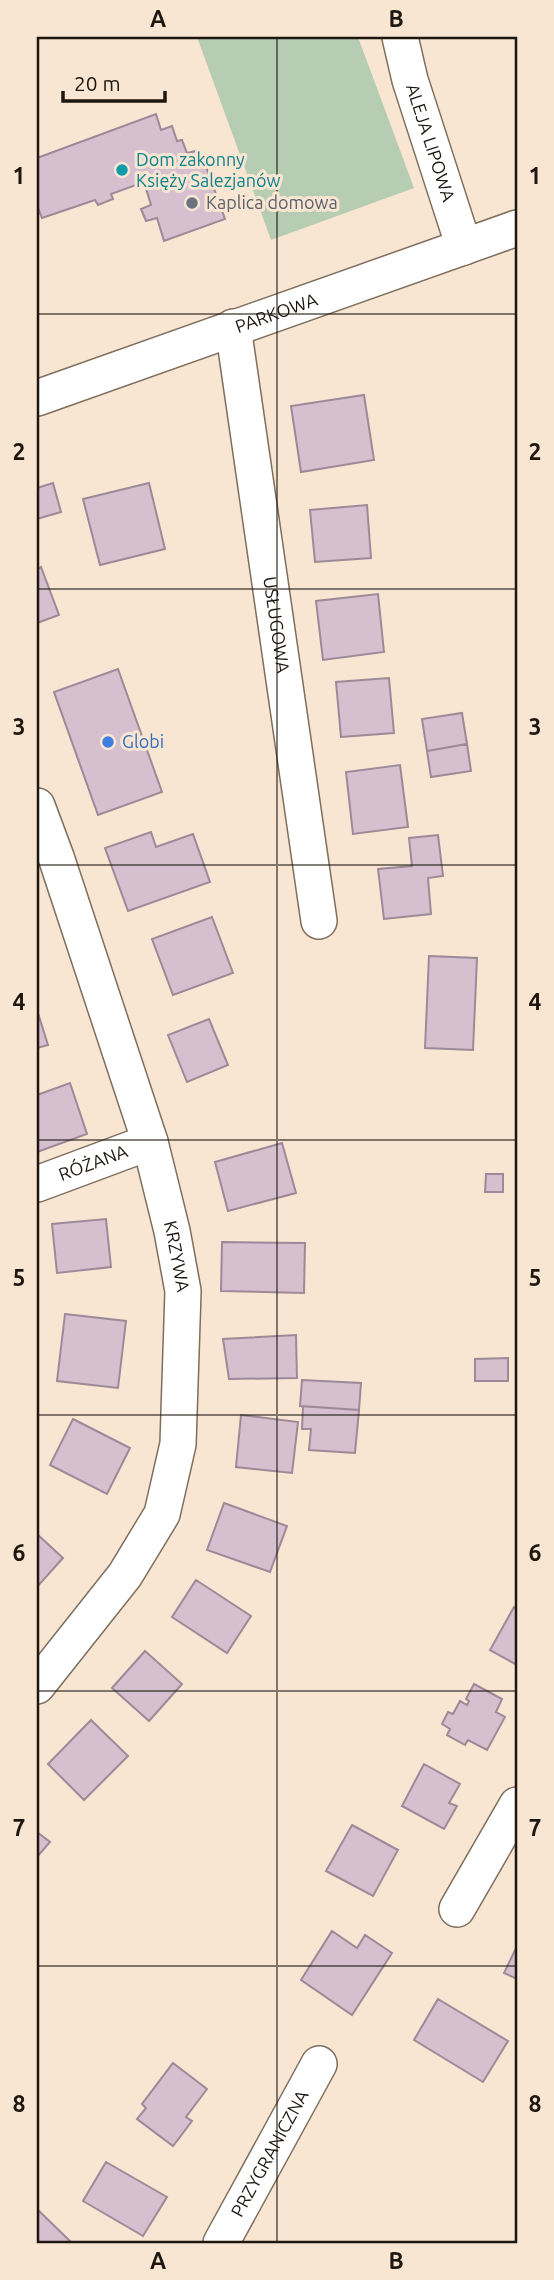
<svg xmlns="http://www.w3.org/2000/svg" width="554" height="2280" font-family="Ubuntu,sans-serif">
<style>
.green{fill:#b6cdb3}
.building{fill:#d6bfcf;stroke:#9e8998;stroke-width:2}
.lines{fill:none;stroke-linecap:round;stroke-linejoin:round}
.minor-casing{stroke:#7e6e5d;stroke-width:38}
.minor{stroke:#fff;stroke-width:35}
.grid{fill:none;stroke:#1e1710;stroke-width:2;stroke-opacity:0.55}
.culture-dot{fill:#0f9aa8;stroke:#f8e6d2;stroke-width:2.5}
.worship-dot{fill:#6b7280;stroke:#f8e6d2;stroke-width:2.5}
.shop-dot{fill:#3f7fe0;stroke:#f8e6d2;stroke-width:2.5}
.labels{text-anchor:middle;stroke-width:6;stroke-linejoin:round;paint-order:stroke}
.street-label{font-size:18px;fill:#1e1710;stroke:#f8e6d2}
.culture-label{font-size:18px;fill:#0d838f;stroke:#f8e6d2;text-anchor:start}
.worship-label{font-size:18px;fill:#5b616d;stroke:#f8e6d2;text-anchor:start}
.shop-label{font-size:18px;fill:#366cbe;stroke:#f8e6d2;text-anchor:start}
.neatline{fill:none;stroke:#1e1710;stroke-width:2.5}
.grid-label{font-size:23px;text-anchor:middle;font-weight:bold;fill:#1e1710}
</style>
<rect width="100%" height="100%" fill="#f8e6d2"/>
<path class="green" d="M 197,37 L 358,37 L 414,188 L 271,240 Z"/>
<path class="building" d="M 156,114 L 161,130 L 172,126 L 177,141 L 182,140 L 187,153 L 200,150 L 225,219 L 164,241 L 157,218 L 146,221 L 141,209 L 151,205 L 144,182 L 111,194 L 113,199 L 98,205 L 95,200 L 42,218 L 37,206 L 37,158 Z
M 364,395 L 374,460 L 301,472 L 291,406 Z
M 53,483 L 61,512 L 37,519 L 37,488 Z
M 149,483 L 165,549 L 100,565 L 83,499 Z
M 367,505 L 371,558 L 315,562 L 310,510 Z
M 41,567 L 59,615 L 37,623 L 37,569 Z
M 378,594 L 384,652 L 323,660 L 316,601 Z
M 118,669 L 162,792 L 98,815 L 54,692 Z
M 389,678 L 394,733 L 341,737 L 336,682 Z
M 462,713 L 467,744 L 427,751 L 422,719 Z
M 467,744 L 471,771 L 431,777 L 427,751 Z
M 400,765 L 408,827 L 353,834 L 346,772 Z
M 151,832 L 156,847 L 193,834 L 210,882 L 128,911 L 105,848 Z
M 438,835 L 443,876 L 428,878 L 431,914 L 384,919 L 378,869 L 412,866 L 409,838 Z
M 212,917 L 233,973 L 173,995 L 152,939 Z
M 429,956 L 477,958 L 473,1050 L 425,1048 Z
M 37,1010 L 48,1045 L 37,1048 Z
M 209,1019 L 228,1065 L 187,1082 L 168,1035 Z
M 70,1083 L 87,1134 L 37,1152 L 37,1095 Z
M 282,1143 L 296,1193 L 228,1211 L 215,1162 Z
M 486,1174 L 503,1174 L 503,1192 L 485,1192 Z
M 106,1219 L 111,1267 L 57,1273 L 52,1224 Z
M 222,1242 L 305,1243 L 304,1293 L 221,1291 Z
M 65,1314 L 126,1321 L 118,1388 L 57,1381 Z
M 296,1335 L 297,1378 L 229,1379 L 223,1339 Z
M 508,1358 L 508,1381 L 475,1381 L 475,1359 Z
M 302,1380 L 361,1383 L 359,1410 L 300,1406 Z
M 300,1406 L 359,1410 L 355,1453 L 309,1450 L 311,1429 L 302,1429 L 303,1407 Z
M 241,1415 L 298,1422 L 292,1473 L 236,1467 Z
M 73,1419 L 130,1448 L 107,1494 L 50,1465 Z
M 224,1503 L 287,1526 L 270,1572 L 207,1550 Z
M 37,1534 L 63,1558 L 37,1587 Z
M 196,1580 L 251,1616 L 227,1653 L 172,1617 Z
M 514,1607 L 517,1609 L 517,1665 L 490,1650 Z
M 145,1651 L 182,1684 L 149,1721 L 112,1688 Z
M 474,1684 L 502,1699 L 496,1712 L 505,1717 L 487,1750 L 468,1740 L 465,1745 L 447,1735 L 450,1729 L 442,1724 L 448,1712 L 453,1714 L 460,1701 L 467,1705 L 469,1701 L 466,1699 Z
M 91,1720 L 128,1756 L 84,1800 L 48,1764 Z
M 424,1764 L 460,1784 L 449,1803 L 457,1806 L 444,1829 L 402,1806 Z
M 352,1825 L 398,1850 L 373,1896 L 326,1871 Z
M 37,1832 L 50,1842 L 37,1857 Z
M 332,1931 L 357,1948 L 365,1935 L 392,1953 L 352,2015 L 301,1980 Z
M 517,1946 L 517,1979 L 504,1973 Z
M 438,1999 L 508,2041 L 483,2082 L 414,2040 Z
M 173,2063 L 207,2089 L 186,2117 L 192,2121 L 173,2146 L 137,2119 L 146,2108 L 142,2104 Z
M 106,2162 L 167,2197 L 143,2236 L 83,2201 Z
M 37,2209 L 72,2243 L 37,2243 Z"/>
<g class="lines">
<g class="minor-casing">
<g id="minor">
<path id="s1" d="M 400,37 L 410,80 L 464,247"/>
<path id="s2" d="M 233,327 L 319,921"/>
<path id="s3" d="M 37,398 L 517,228"/>
<path id="s4" d="M 37,806 L 56,857 L 150,1142 L 172,1231 L 183,1291 L 178,1444 L 162,1514 L 125,1575 L 37,1686"/>
<path id="s5" d="M 37,1184 L 150,1142"/>
<path d="M 457,1909 L 517,1805"/>
<path id="s6" d="M 221,2243 L 319,2064"/>
</g>
</g>
<use href="#minor" class="minor"/>
</g>
<path class="grid" d="M 277,37 L 277,2243M 37,314 L 517,314M 37,589 L 517,589M 37,865 L 517,865M 37,1140 L 517,1140M 37,1415 L 517,1415M 37,1691 L 517,1691M 37,1966 L 517,1966"/>
<circle class="culture-dot" cx="122" cy="170" r="7"/>
<circle class="worship-dot" cx="192" cy="203" r="7"/>
<circle class="shop-dot" cx="108" cy="742" r="7"/>
<g class="labels">
<g class="street-label">
<text dy="6" stroke="none"><textPath href="#s1" startOffset="110">ALEJA LIPOWA</textPath></text>
<text dy="6" stroke="none"><textPath href="#s3" startOffset="254">PARKOWA</textPath></text>
<text dy="6" stroke="none"><textPath href="#s2" startOffset="301">USŁUGOWA</textPath></text>
<text dy="6" stroke="none"><textPath href="#s5" startOffset="60">RÓŻANA</textPath></text>
<text dy="6" stroke="none"><textPath href="#s4" startOffset="472">KRZYWA</textPath></text>
<text dy="6" stroke="none"><textPath href="#s6" startOffset="102">PRZYGRANICZNA</textPath></text>
</g>
<g class="culture-label">
<text x="136" y="166">Dom zakonny<tspan x="136" dy="21">Księży Salezjanów</tspan></text>
</g>
<g class="worship-label">
<text x="206" y="209">Kaplica domowa</text>
</g>
<g class="shop-label">
<text x="122" y="748">Globi</text>
</g>
</g>
<rect width="554" height="2280" fill="none" stroke="#f8e6d2" stroke-width="77"/>
<path d="M63 91v10h102v-10" fill="none" stroke="#1e1710" stroke-width="3.5"/>
<text x="74" y="91" font-size="21" fill="#1e1710" stroke="#f8e6d2" stroke-width="5" paint-order="stroke">20 m</text>
<rect x="38" y="38" width="478" height="2204" class="neatline"/>
<g class="grid-label">
<text x="158" y="27">A</text>
<text x="396" y="27">B</text>
<text x="19" y="184">1</text>
<text x="535" y="184">1</text>
<text x="19" y="460">2</text>
<text x="535" y="460">2</text>
<text x="19" y="735">3</text>
<text x="535" y="735">3</text>
<text x="19" y="1010">4</text>
<text x="535" y="1010">4</text>
<text x="19" y="1286">5</text>
<text x="535" y="1286">5</text>
<text x="19" y="1561">6</text>
<text x="535" y="1561">6</text>
<text x="19" y="1836">7</text>
<text x="535" y="1836">7</text>
<text x="19" y="2112">8</text>
<text x="535" y="2112">8</text>
<text x="158" y="2269">A</text>
<text x="396" y="2269">B</text>
</g>
</svg>
